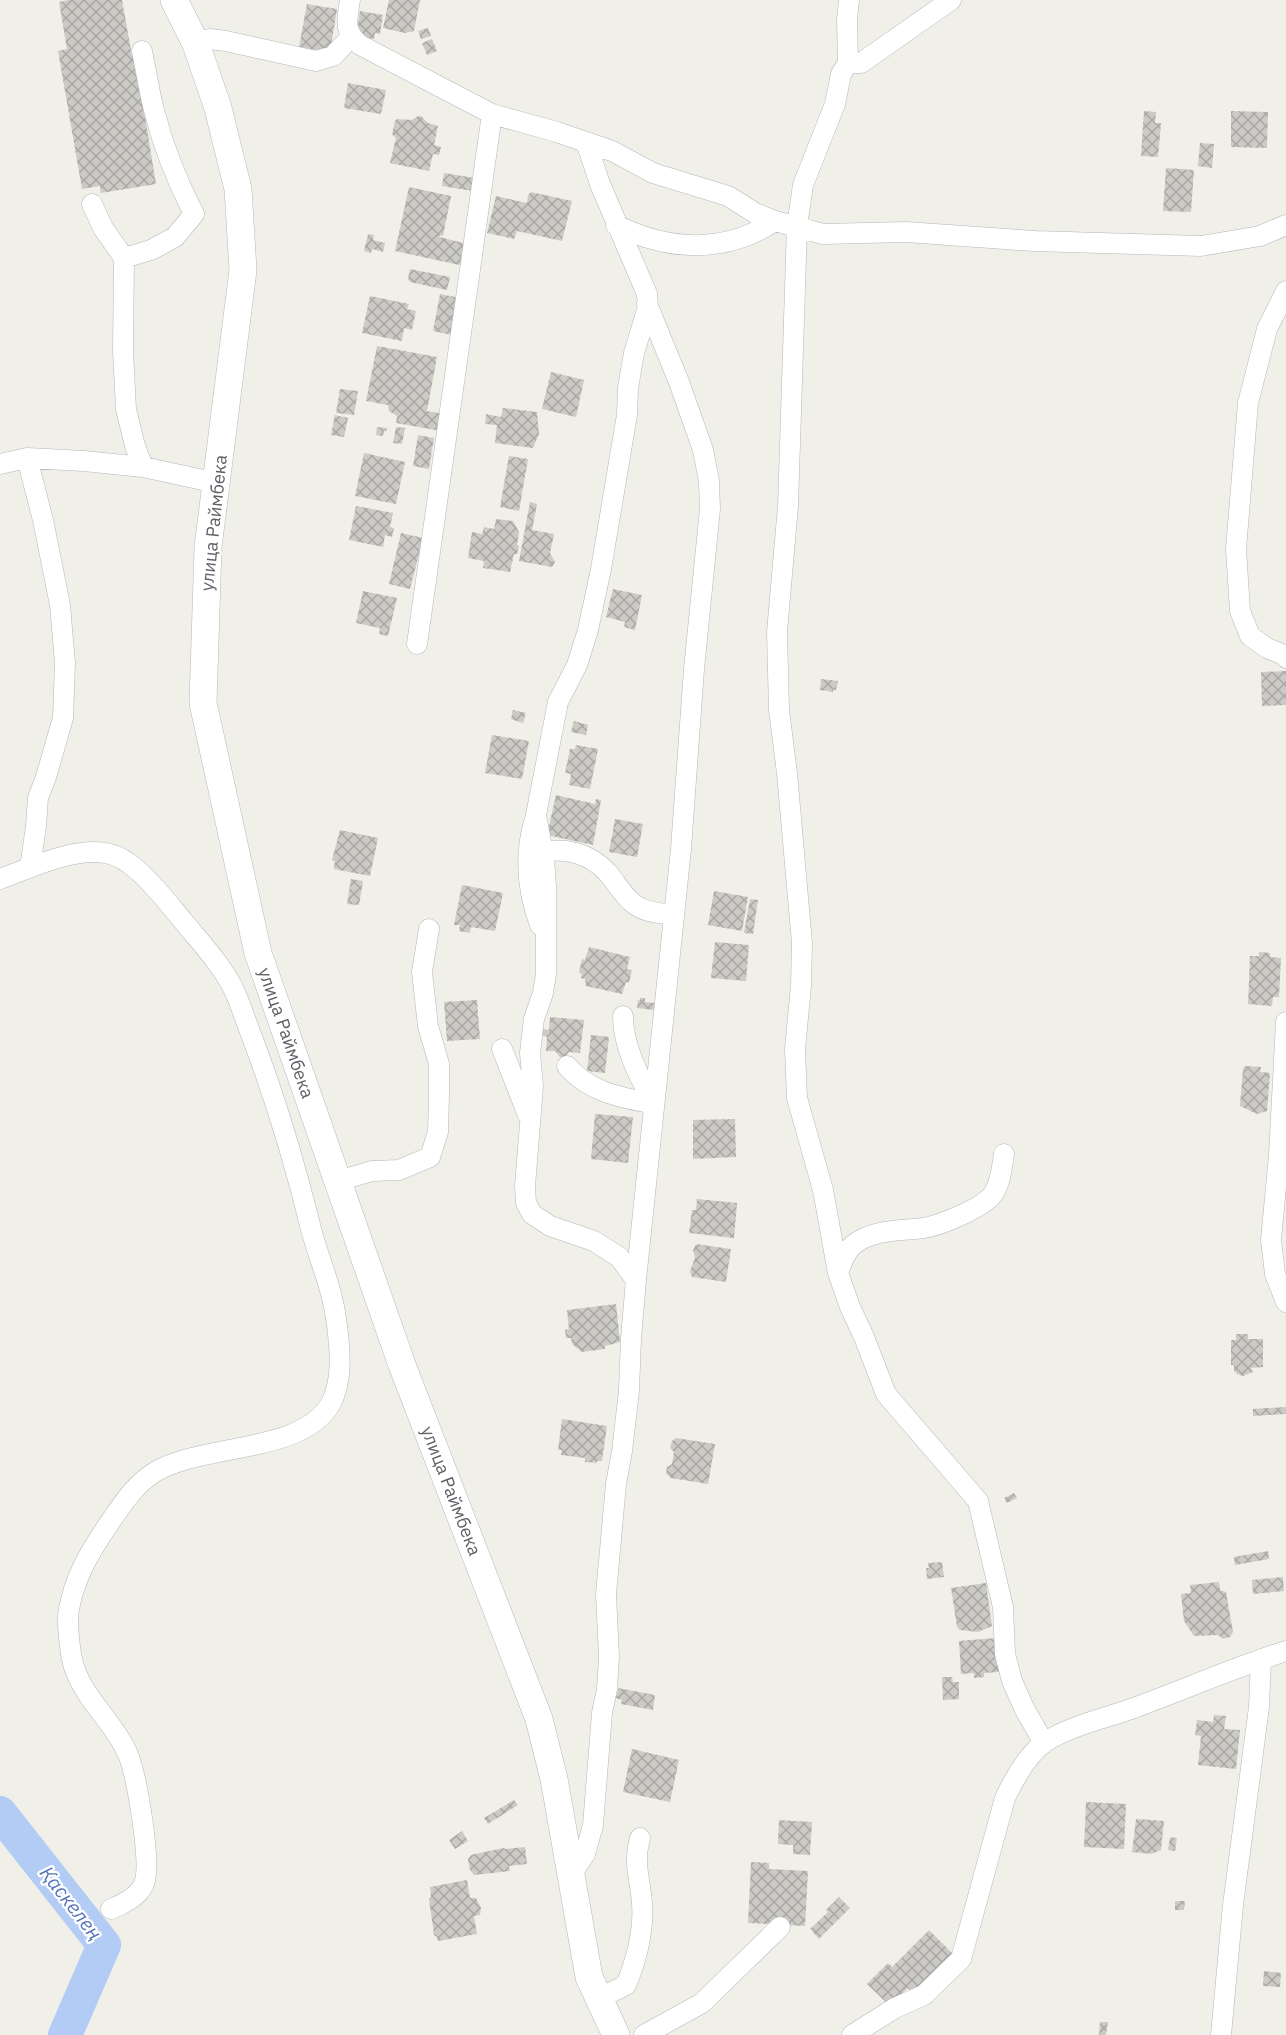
<svg xmlns="http://www.w3.org/2000/svg" width="1286" height="2035" font-family="'IBM Plex Sans',sans-serif">
<style>
.lines{fill:none;stroke-linecap:round;stroke-linejoin:round}
.river{stroke:#b2ccf6;stroke-width:34}
.building{fill:url(#building-cross-hatch)}
.street-casing{stroke:#b5b6bb;stroke-width:21}
.secondary-casing{stroke:#b6b8be;stroke-width:28}
.street{stroke:#fff;stroke-width:20}
.secondary{stroke:#fff;stroke-width:27}
.labels{text-anchor:middle;stroke-width:4.5;stroke-linejoin:round;paint-order:stroke}
.street-label{font-size:18px;fill:#5f6167;stroke:#fff}
.water-label{font-size:20px;font-style:italic;fill:#5675b8;stroke:#fff}
</style>
<defs>
<pattern id="building-cross-hatch" width="8" height="8" patternUnits="userSpaceOnUse" patternTransform="scale(1.5)"><rect width="8" height="8" fill="#cbcac5"/><path d="M0 0l8 8M0 8l8-8" fill="none" stroke="#a8a7a4"/></pattern>
</defs>
<rect width="100%" height="100%" fill="#f0efe8"/>
<g class="lines">
<path class="river" d="M 0,1813 L 104,1945 L 65,2035"/>
</g>
<path class="building" d="M 68,0 L 122,0 L 132,56 L 135,56 L 156,184 L 101,193 L 100,186 L 82,189 L 58,51 L 67,49 L 59,2 Z
M 389,0 L 420,0 L 414,31 L 405,33 L 383,28 Z
M 307,4 L 337,9 L 330,52 L 299,47 Z
M 360,11 L 383,15 L 380,34 L 375,33 L 374,39 L 356,36 Z
M 428,28 L 431,36 L 421,39 L 418,31 Z
M 432,39 L 437,51 L 427,55 L 422,43 Z
M 348,83 L 386,90 L 381,114 L 344,108 Z
M 1144,111 L 1156,112 L 1155,123 L 1161,123 L 1158,157 L 1141,156 Z
M 1231,111 L 1268,112 L 1267,148 L 1231,147 Z
M 418,116 L 421,116 L 428,123 L 438,126 L 434,145 L 441,147 L 439,155 L 433,154 L 429,171 L 390,163 L 396,138 L 392,134 L 395,121 L 397,119 L 412,120 Z
M 1200,143 L 1214,144 L 1212,168 L 1198,166 Z
M 1166,168 L 1194,170 L 1191,212 L 1163,211 Z
M 444,173 L 475,178 L 473,191 L 442,186 Z
M 409,187 L 451,196 L 443,236 L 440,235 L 439,237 L 468,244 L 464,266 L 395,251 Z
M 531,192 L 572,201 L 562,241 L 517,231 L 514,239 L 487,233 L 496,196 L 527,203 L 528,195 Z
M 368,234 L 374,235 L 373,240 L 385,243 L 383,252 L 372,249 L 371,253 L 364,251 Z
M 410,269 L 450,277 L 447,290 L 410,282 L 408,279 Z
M 440,294 L 460,298 L 452,335 L 433,331 Z
M 370,296 L 409,304 L 407,309 L 416,311 L 412,330 L 404,328 L 402,341 L 362,333 Z
M 377,346 L 437,357 L 427,411 L 444,414 L 441,431 L 396,423 L 397,416 L 389,411 L 388,405 L 366,401 Z
M 551,372 L 584,380 L 576,417 L 542,409 Z
M 340,389 L 358,391 L 354,415 L 336,413 Z
M 503,408 L 537,412 L 539,434 L 533,448 L 495,443 L 497,425 L 485,424 L 486,414 L 501,417 Z
M 335,415 L 348,418 L 344,437 L 331,435 Z
M 377,427 L 387,428 L 386,431 L 384,431 L 383,436 L 376,435 Z
M 396,427 L 405,428 L 402,444 L 393,443 Z
M 418,435 L 434,438 L 429,469 L 413,466 Z
M 364,453 L 405,462 L 396,504 L 355,496 Z
M 509,456 L 528,459 L 519,511 L 500,507 Z
M 530,502 L 537,504 L 532,530 L 554,534 L 550,553 L 555,562 L 552,567 L 519,561 Z
M 356,506 L 393,513 L 390,527 L 394,528 L 392,537 L 385,535 L 383,547 L 349,540 Z
M 496,519 L 513,521 L 519,532 L 517,545 L 519,546 L 517,554 L 514,554 L 510,572 L 483,568 L 484,561 L 468,558 L 472,532 L 482,534 L 484,527 L 494,529 Z
M 401,533 L 423,538 L 410,589 L 389,584 Z
M 613,589 L 642,595 L 635,630 L 624,627 L 625,622 L 606,617 Z
M 363,591 L 397,598 L 388,636 L 379,634 L 380,628 L 356,623 Z
M 1286,671 L 1286,705 L 1262,706 L 1261,672 Z
M 821,679 L 838,681 L 836,690 L 833,690 L 833,692 L 820,690 Z
M 513,710 L 526,713 L 523,723 L 511,719 Z
M 574,721 L 588,725 L 586,735 L 571,732 Z
M 492,735 L 529,741 L 522,779 L 485,773 Z
M 576,745 L 598,749 L 590,789 L 569,785 L 571,774 L 565,773 L 570,749 L 575,749 Z
M 556,795 L 595,804 L 596,799 L 601,800 L 593,845 L 547,835 Z
M 615,819 L 643,824 L 637,857 L 609,852 Z
M 340,830 L 378,838 L 370,876 L 334,869 L 335,861 L 332,860 Z
M 351,879 L 363,881 L 359,905 L 347,904 Z
M 462,885 L 503,893 L 495,931 L 471,927 L 470,933 L 459,931 L 460,925 L 454,925 Z
M 714,891 L 748,897 L 742,931 L 708,925 Z
M 750,899 L 758,900 L 753,934 L 744,933 Z
M 715,942 L 749,945 L 746,981 L 711,978 Z
M 589,947 L 630,957 L 627,969 L 632,970 L 629,983 L 626,982 L 622,994 L 586,986 L 585,979 L 581,978 L 582,974 L 579,973 L 582,959 L 585,960 Z
M 1259,952 L 1270,953 L 1270,957 L 1281,958 L 1279,997 L 1273,997 L 1272,1006 L 1248,1004 L 1250,956 L 1259,956 Z
M 640,998 L 645,998 L 645,1002 L 655,1003 L 654,1010 L 637,1008 L 638,1000 L 640,1001 Z
M 477,1000 L 480,1039 L 447,1041 L 444,1002 Z
M 550,1017 L 584,1020 L 580,1053 L 569,1052 L 564,1058 L 560,1057 L 555,1051 L 546,1051 L 547,1037 L 543,1035 L 541,1031 L 543,1029 L 549,1030 Z
M 591,1035 L 609,1037 L 605,1073 L 587,1071 Z
M 1245,1066 L 1261,1067 L 1260,1072 L 1270,1073 L 1267,1111 L 1257,1114 L 1240,1106 L 1243,1069 Z
M 595,1114 L 633,1117 L 628,1163 L 591,1159 Z
M 735,1119 L 736,1157 L 693,1159 L 693,1120 Z
M 697,1199 L 737,1203 L 734,1238 L 689,1233 L 692,1210 L 696,1210 Z
M 696,1244 L 731,1249 L 726,1282 L 692,1277 L 690,1271 L 695,1258 L 693,1250 Z
M 616,1304 L 620,1342 L 605,1346 L 605,1349 L 582,1352 L 572,1344 L 571,1338 L 566,1338 L 565,1330 L 569,1329 L 567,1310 Z
M 1236,1334 L 1248,1334 L 1248,1339 L 1263,1339 L 1263,1367 L 1251,1368 L 1253,1372 L 1243,1376 L 1237,1374 L 1234,1371 L 1234,1365 L 1231,1365 L 1231,1340 L 1236,1340 Z
M 1286,1407 L 1286,1414 L 1253,1416 L 1253,1409 Z
M 562,1419 L 607,1426 L 602,1461 L 597,1461 L 597,1463 L 585,1462 L 585,1458 L 561,1455 L 562,1450 L 558,1450 Z
M 676,1438 L 715,1444 L 708,1484 L 671,1478 L 666,1473 L 667,1467 L 672,1464 L 674,1452 L 670,1448 L 672,1441 Z
M 1014,1493 L 1017,1498 L 1007,1503 L 1004,1498 Z
M 1268,1551 L 1269,1559 L 1235,1565 L 1234,1557 Z
M 942,1562 L 944,1577 L 927,1579 L 926,1568 L 929,1568 L 928,1563 Z
M 1283,1577 L 1284,1591 L 1253,1594 L 1252,1580 Z
M 1219,1582 L 1220,1590 L 1226,1592 L 1233,1632 L 1230,1637 L 1223,1639 L 1218,1635 L 1194,1636 L 1184,1621 L 1181,1594 L 1191,1593 L 1190,1585 Z
M 986,1583 L 992,1626 L 978,1632 L 960,1630 L 957,1627 L 951,1588 Z
M 996,1638 L 999,1672 L 984,1673 L 984,1677 L 974,1678 L 974,1673 L 961,1674 L 959,1641 Z
M 942,1677 L 952,1677 L 953,1682 L 959,1682 L 959,1699 L 943,1700 Z
M 618,1688 L 655,1695 L 653,1710 L 621,1704 L 622,1700 L 616,1698 Z
M 1214,1715 L 1226,1716 L 1224,1729 L 1240,1730 L 1236,1769 L 1198,1765 L 1201,1736 L 1195,1735 L 1197,1720 L 1213,1722 Z
M 632,1749 L 679,1760 L 670,1802 L 623,1792 Z
M 514,1800 L 518,1805 L 488,1824 L 484,1818 Z
M 1086,1802 L 1126,1804 L 1124,1849 L 1084,1847 Z
M 1136,1819 L 1164,1821 L 1161,1850 L 1152,1854 L 1132,1852 Z
M 779,1820 L 812,1822 L 810,1855 L 793,1854 L 793,1845 L 778,1844 Z
M 462,1831 L 468,1841 L 455,1849 L 449,1840 Z
M 1170,1837 L 1177,1838 L 1175,1851 L 1168,1850 Z
M 525,1847 L 527,1864 L 509,1866 L 510,1871 L 474,1875 L 470,1870 L 468,1859 L 471,1855 L 503,1848 L 506,1849 Z
M 751,1862 L 769,1863 L 769,1869 L 808,1871 L 805,1926 L 748,1923 Z
M 467,1880 L 470,1898 L 476,1898 L 481,1908 L 480,1915 L 474,1916 L 477,1934 L 438,1941 L 437,1937 L 434,1935 L 429,1899 L 431,1897 L 430,1887 Z
M 839,1897 L 850,1908 L 819,1939 L 810,1929 L 828,1912 L 826,1910 Z
M 1175,1901 L 1185,1901 L 1184,1910 L 1175,1910 Z
M 929,1930 L 956,1957 L 916,1997 L 908,1988 L 890,2006 L 867,1984 L 888,1963 L 892,1967 Z
M 1264,1971 L 1281,1973 L 1280,1987 L 1263,1986 Z
M 1100,2022 L 1108,2022 L 1106,2035 L 1099,2035 Z"/>
<g class="lines">
<g class="street-casing">
<path id="street" d="M 350,0 C 347,20 343,31 360,45 L 492,114 L 557,132 L 612,151 L 653,173 L 728,196 L 755,213 L 775,221 L 823,234 L 906,232 L 1034,241 L 1201,246 L 1260,236 L 1286,225
M 849,0 L 847,20 L 848,63 L 861,63 L 951,0
M 194,42 L 210,39 L 226,41 L 316,61 L 333,56 L 351,37
M 848,63 L 841,74 L 835,104 L 803,185 L 797,226 L 788,506 L 777,632 L 779,710 L 787,773 L 802,943 L 801,986 L 795,1049 L 797,1098 L 823,1190 L 838,1273 L 850,1307 L 864,1337 L 886,1394 L 978,1501 L 1003,1607 L 1005,1654 L 1012,1681 L 1025,1710 L 1044,1743
M 586,142 L 600,184 L 647,294 L 648,307 L 634,353 L 628,388 L 627,415 L 601,569 L 588,630 L 577,665 L 558,702 L 536,815 L 544,858 L 546,887 L 546,974 L 543,993 L 534,1019 L 530,1053 L 533,1086 L 525,1186 L 526,1203 L 532,1214 L 550,1226 L 594,1241 L 619,1257 L 636,1280
M 92,204 L 103,228 L 124,258 L 123,351 L 126,409 L 135,446 L 143,467
M 616,225 C 668,251 725,254 775,221
M 124,258 L 151,250 L 175,237 L 194,214 C 177,181 163,146 154,110 C 149,91 146,70 142,51
M 1286,291 L 1267,329 L 1248,403 L 1236,549 L 1240,611 L 1250,636 L 1267,648 L 1284,655 L 1286,658
M 27,458 L 43,520 L 60,605 L 65,663 L 63,718 L 46,777 L 38,798 L 36,826 L 30,868
M 0,464 L 27,458 L 84,461 L 143,467 L 217,483
M 417,644 L 492,114
M 534,822 C 524,857 527,890 540,925
M 543,852 C 566,847 590,854 607,872 C 616,882 623,896 634,904 C 646,913 660,913 674,915
M 0,879 C 30,868 78,845 110,854 C 118,856 129,863 135,868 C 153,883 168,903 183,921 C 201,943 222,965 234,990 C 241,1005 246,1022 252,1037 C 276,1100 295,1164 311,1229 C 320,1263 333,1289 337,1325 C 340,1350 343,1380 331,1403 C 303,1454 204,1443 155,1472 C 134,1485 122,1505 108,1525 C 90,1552 75,1576 69,1609 C 67,1618 68,1628 69,1637 C 70,1648 71,1662 76,1672 C 88,1703 117,1726 129,1757 C 137,1779 152,1864 144,1884 C 139,1896 122,1905 111,1909
M 623,1016 C 623,1047 639,1076 654,1104
M 1286,1022 L 1279,1155 L 1271,1240 L 1275,1274 L 1286,1302
M 502,1049 L 528,1115
M 567,1066 C 590,1093 621,1097 654,1104
M 338,1181 L 372,1171 L 399,1170 L 430,1157 L 438,1132 L 439,1095 L 439,1064 L 428,1026 L 422,972 L 429,929
M 838,1273 C 841,1264 845,1252 853,1245 C 872,1229 901,1231 924,1228 C 941,1225 983,1208 993,1194 C 1001,1183 1002,1166 1004,1154
M 571,1875 L 585,1854 L 593,1825 L 602,1713 L 607,1689 L 609,1657 L 606,1594 L 616,1484 L 622,1451 L 629,1391 L 631,1338 L 636,1280 L 681,849 L 694,669 L 710,509 L 709,481 L 703,450 L 679,382 L 647,304
M 597,1995 L 610,1993 L 626,1985 C 636,1961 644,1930 642,1903 C 640,1876 633,1865 640,1838
M 644,2035 L 702,2003 L 780,1927
M 852,2035 L 895,2008 L 924,1995 L 961,1959 L 1005,1798 C 1014,1779 1027,1755 1045,1742 C 1070,1726 1103,1719 1131,1709 C 1183,1690 1233,1668 1286,1651
M 1221,2035 L 1233,1905 L 1259,1707 L 1261,1659"/>
</g>
<g class="secondary-casing">
<path id="secondary" d="M 174,0 L 196,44 L 218,108 L 238,189 L 243,270 L 208,547 L 203,703 L 258,953 L 402,1365 L 539,1719 L 554,1779 L 589,1977 L 616,2035"/>
</g>
<use href="#street" class="street"/>
<use href="#secondary" class="secondary"/>
</g>
<g class="labels">
<g class="street-label">
<text transform="translate(214 523) rotate(-84)" y="6">улица Раймбека</text>
<text transform="translate(286 1033) rotate(71)" y="6">улица Раймбека</text>
<text transform="translate(451 1491) rotate(69)" y="6">улица Раймбека</text>
</g>
<g class="water-label">
<text transform="translate(71 1903) rotate(52)" y="7">Қаскелең</text>
</g>
</g>
</svg>
